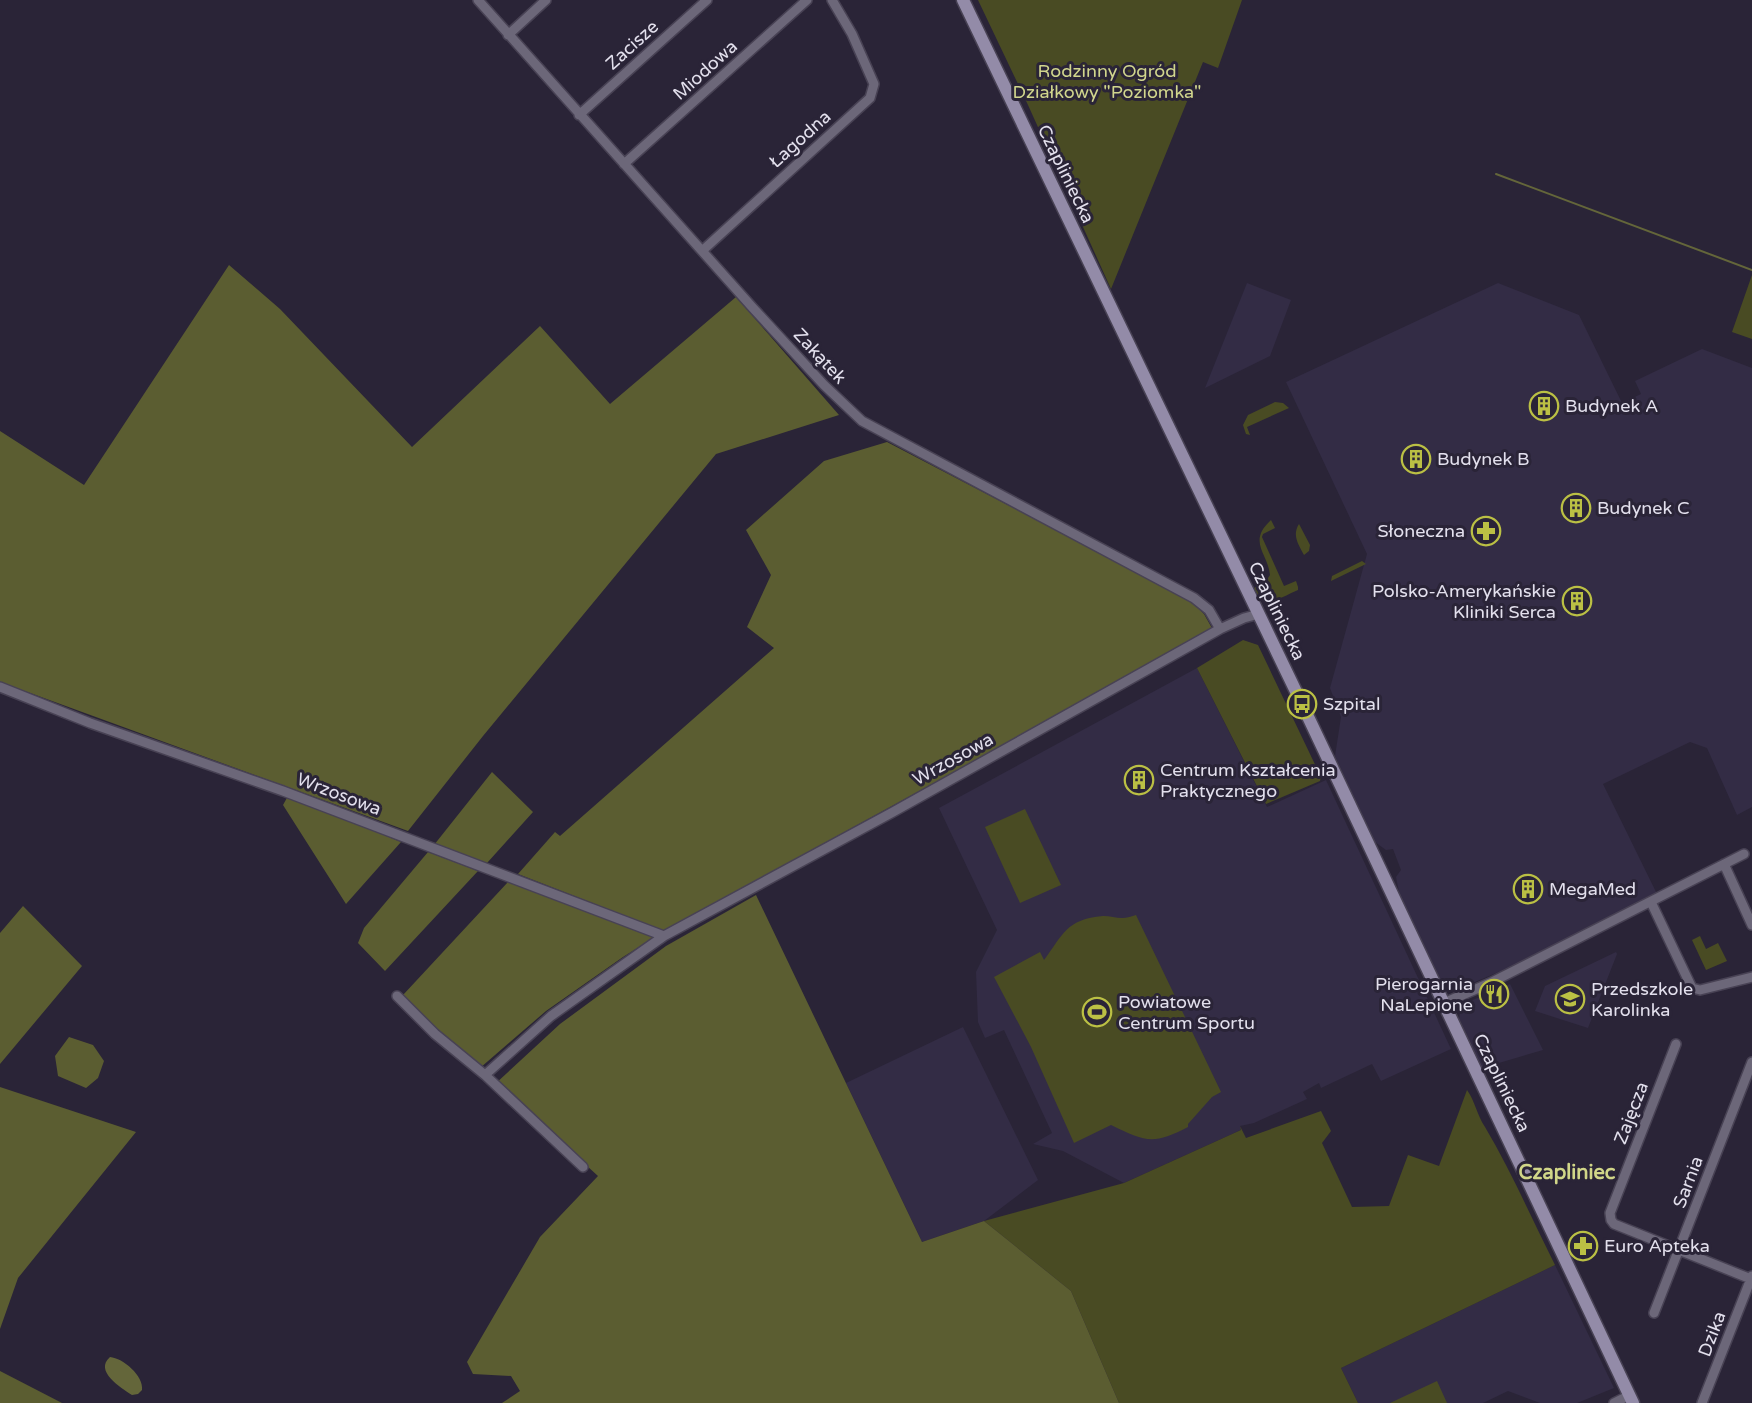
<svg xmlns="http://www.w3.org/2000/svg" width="1752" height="1403" font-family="'Varela Round',sans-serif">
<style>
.built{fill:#332c45}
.green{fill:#494b23}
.forest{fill:#5b5d31}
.water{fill:#64663a}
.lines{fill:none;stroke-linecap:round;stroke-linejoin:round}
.stream{stroke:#64663a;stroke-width:2}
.street-casing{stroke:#484254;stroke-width:12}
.secondary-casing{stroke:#484254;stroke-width:15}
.street{stroke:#6c6779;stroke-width:9}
.secondary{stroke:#938ba8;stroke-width:12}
.labels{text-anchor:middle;stroke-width:6;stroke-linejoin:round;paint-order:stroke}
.street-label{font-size:18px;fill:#e3e0ed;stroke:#2a2437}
.park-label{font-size:18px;fill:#d1d68d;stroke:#2a2437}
.poi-label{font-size:18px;fill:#e3e0ed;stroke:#2a2437;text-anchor:start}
.neighbourhood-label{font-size:20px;font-weight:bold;fill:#d1d688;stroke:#2a2437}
</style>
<rect width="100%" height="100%" fill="#2a2437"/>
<path class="built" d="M 1247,283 L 1291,300 L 1270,356 L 1205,388 Z
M 1498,283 L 1579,315 L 1622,403 L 1641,394 L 1635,381 L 1702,349 L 1752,368 L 1752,807 L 1737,815 L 1707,748 L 1690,742 L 1603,784 L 1658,896 L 1558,947 L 1456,990 L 1444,986 L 1440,982 L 1400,897 L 1396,877 L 1401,870 L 1393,849 L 1386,850 L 1375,842 L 1335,756 L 1341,717 L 1330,688 L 1367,554 L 1286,382 Z
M 1197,668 L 1267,807 L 1326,780 L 1451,1049 L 1381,1081 L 1372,1064 L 1321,1088 L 1319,1083 L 1303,1092 L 1307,1099 L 1254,1123 L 1240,1126 L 1241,1130 L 1124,1183 L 1063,1151 L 1033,1144 L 1052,1133 L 1004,1030 L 985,1038 L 978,1022 L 976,972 L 997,930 L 939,808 Z
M 1616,952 L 1617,954 L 1588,1028 L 1535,1011 L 1545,986 Z
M 1510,984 L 1543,1050 L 1482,1068 L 1459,1019 L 1461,1005 Z
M 963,1027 L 1038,1180 L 984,1221 L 922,1242 L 846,1083 Z
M 1555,1265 L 1614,1388 L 1577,1403 L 1540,1403 L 1508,1391 L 1483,1403 L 1358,1403 L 1341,1368 Z"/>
<path class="green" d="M 978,0 L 1242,0 L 1218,68 L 1203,62 L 1111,289 L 1028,105 Z
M 1752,275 L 1752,339 L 1732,332 Z
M 1275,402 L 1283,403 L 1289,408 L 1247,427 L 1250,435 L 1246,434 L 1243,425 L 1248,415 Z
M 1271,520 L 1275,528 L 1263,534 L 1262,537 L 1284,586 L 1296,581 L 1298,587 L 1298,590 C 1279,598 1265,611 1254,588 L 1266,581 L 1270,575 C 1268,553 1247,542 1271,520 Z
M 1299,524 L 1310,545 L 1309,551 L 1304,555 C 1298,544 1292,535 1299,524 Z
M 1362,561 L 1366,564 L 1331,581 L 1332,576 Z
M 1243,640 L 1258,645 L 1321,777 L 1320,781 L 1266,804 L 1197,668 Z
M 1025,809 L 1061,885 L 1020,903 L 985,827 Z
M 1136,915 L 1221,1092 L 1212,1097 L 1188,1124 L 1188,1127 C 1153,1145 1146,1142 1111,1125 L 1074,1143 L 1031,1047 L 994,977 L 1040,952 L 1044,960 C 1063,935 1066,919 1103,916 C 1110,916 1116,918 1122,918 C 1127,918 1132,916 1136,915 Z
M 1700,936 L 1706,949 L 1718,943 L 1727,961 L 1706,970 L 1692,940 Z
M 1467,1090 C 1475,1101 1477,1115 1485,1127 C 1511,1171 1532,1219 1555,1265 L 1341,1368 L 1358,1403 L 1119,1403 L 1071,1291 L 984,1221 L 1124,1183 L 1241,1130 L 1240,1126 L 1246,1138 L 1321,1111 L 1331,1131 L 1322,1143 L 1352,1207 L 1389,1206 L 1408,1155 L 1439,1166 Z
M 1437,1381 L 1447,1403 L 1390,1403 Z"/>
<path class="forest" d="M 229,265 L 280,309 L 412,447 L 540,326 L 610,404 L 736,297 L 839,415 L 716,454 L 483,736 L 408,831 L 0,682 L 0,431 L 84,485 Z
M 887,442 L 1190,600 L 1204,614 L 1213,630 L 664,931 L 518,874 L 555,832 L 560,836 L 774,648 L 747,627 L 771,575 L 746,530 L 824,461 Z
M 492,772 L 533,812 L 487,863 L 434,845 Z
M 288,796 L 401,842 L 346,904 L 283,805 Z
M 428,852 L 478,871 L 385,971 L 358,943 L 364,928 Z
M 508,882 L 655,937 L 623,957 L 546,1011 L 480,1068 L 442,1035 L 403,995 Z
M 756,895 L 922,1242 L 984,1221 L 1071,1291 L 1119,1403 L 502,1403 L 520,1391 L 511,1376 L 473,1374 L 467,1362 L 540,1237 L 598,1176 L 529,1113 L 494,1085 L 560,1024 L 666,946 Z
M 23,906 L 82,966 L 0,1064 L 0,933 Z
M 69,1037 L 93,1045 L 104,1061 L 98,1078 L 86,1088 L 58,1076 L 55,1056 Z
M 0,1087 L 136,1132 L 18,1278 L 0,1329 Z
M 0,1371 L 62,1403 L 0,1403 Z"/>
<path class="water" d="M 110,1357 C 123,1358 144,1376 142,1390 L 138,1394 L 132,1395 C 120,1387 94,1371 110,1357 Z"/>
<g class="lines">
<path class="stream" d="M 1496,174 L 1752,270"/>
<g class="street-casing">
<path id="street" d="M 478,0 L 753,308 L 824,385 L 862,421 L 1194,598 L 1209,610 L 1220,629
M 508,35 L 546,0
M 579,115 L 707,0
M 624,164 L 807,0
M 702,251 L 870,98 L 874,84 L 852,34 L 832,0
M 0,687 L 90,723 L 283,791 L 664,936
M 1724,864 L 1752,925
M 1651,902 L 1692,988 L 1700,990 L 1752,977
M 397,996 L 435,1034 L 485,1075 L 583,1167
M 1444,1003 L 1490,983 L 1744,854
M 1676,1044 L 1610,1213 L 1611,1220 L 1614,1224 L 1751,1279
M 485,1075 L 551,1016 L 664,936 L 893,812 L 1220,629 L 1244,618 L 1259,614
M 1654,1313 L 1752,1062
M 1614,1403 L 1630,1395
M 1702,1403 L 1752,1276"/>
</g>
<g class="secondary-casing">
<path id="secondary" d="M 963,0 L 1302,704 L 1633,1403"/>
</g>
<use href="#street" class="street"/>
<use href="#secondary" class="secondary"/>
</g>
<defs>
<g id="building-ring" transform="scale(1.5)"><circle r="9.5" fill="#2a2437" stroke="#bbc044" stroke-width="1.5"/><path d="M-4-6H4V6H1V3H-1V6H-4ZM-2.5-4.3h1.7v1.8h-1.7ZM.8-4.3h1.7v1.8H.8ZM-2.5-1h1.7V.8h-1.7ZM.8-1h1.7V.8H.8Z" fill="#bbc044"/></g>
<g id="pharmacy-ring" transform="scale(1.5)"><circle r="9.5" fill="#2a2437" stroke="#bbc044" stroke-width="1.5"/><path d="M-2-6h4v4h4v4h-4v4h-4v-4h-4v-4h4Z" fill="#bbc044"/></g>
<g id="bus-ring" transform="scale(1.5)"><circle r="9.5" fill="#2a2437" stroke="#bbc044" stroke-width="1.5"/><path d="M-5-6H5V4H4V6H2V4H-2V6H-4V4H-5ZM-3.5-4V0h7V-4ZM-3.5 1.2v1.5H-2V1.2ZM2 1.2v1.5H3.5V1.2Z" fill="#bbc044"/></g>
<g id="restaurant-ring" transform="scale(1.5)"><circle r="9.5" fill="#2a2437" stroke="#bbc044" stroke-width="1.5"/><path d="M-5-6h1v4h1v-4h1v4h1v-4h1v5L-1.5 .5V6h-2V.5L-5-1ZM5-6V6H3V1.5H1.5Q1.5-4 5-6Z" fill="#bbc044"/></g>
<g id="school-ring" transform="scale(1.5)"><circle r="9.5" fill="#2a2437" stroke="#bbc044" stroke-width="1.5"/><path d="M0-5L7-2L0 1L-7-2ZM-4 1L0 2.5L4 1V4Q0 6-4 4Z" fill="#bbc044"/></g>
<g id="stadium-ring" transform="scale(1.5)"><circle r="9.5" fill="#2a2437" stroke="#bbc044" stroke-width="1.5"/><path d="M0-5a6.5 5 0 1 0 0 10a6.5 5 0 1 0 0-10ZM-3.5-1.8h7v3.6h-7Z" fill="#bbc044"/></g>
</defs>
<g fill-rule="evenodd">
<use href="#building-ring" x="1544" y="406"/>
<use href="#building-ring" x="1416" y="459"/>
<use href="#building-ring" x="1576" y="508"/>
<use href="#pharmacy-ring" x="1486" y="531"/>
<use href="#building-ring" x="1577" y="601"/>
<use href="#bus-ring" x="1302" y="704"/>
<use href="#building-ring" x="1139" y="780"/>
<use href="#building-ring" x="1528" y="889"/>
<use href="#restaurant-ring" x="1494" y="994"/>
<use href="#school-ring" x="1570" y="999"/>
<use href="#stadium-ring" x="1097" y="1012"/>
<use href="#pharmacy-ring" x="1583" y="1246"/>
</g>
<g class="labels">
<g class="street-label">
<text transform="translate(632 45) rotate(-42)" y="6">Zacisze</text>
<text transform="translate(705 70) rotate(-42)" y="6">Miodowa</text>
<text transform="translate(800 139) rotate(-42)" y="6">Łagodna</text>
<text transform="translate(1066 174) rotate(64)" y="6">Czapliniecka</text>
<text transform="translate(820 356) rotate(47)" y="6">Zakątek</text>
<text transform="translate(1277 611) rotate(64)" y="6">Czapliniecka</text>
<text transform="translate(953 759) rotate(-29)" y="6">Wrzosowa</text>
<text transform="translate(339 794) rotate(21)" y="6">Wrzosowa</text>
<text transform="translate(1502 1083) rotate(64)" y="6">Czapliniecka</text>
<text transform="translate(1631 1113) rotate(-69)" y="6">Zajęcza</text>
<text transform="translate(1688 1182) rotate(-69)" y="6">Sarnia</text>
<text transform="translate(1712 1334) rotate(-69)" y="6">Dzika</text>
</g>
<g class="park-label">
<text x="1107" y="77">Rodzinny Ogród<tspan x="1107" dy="21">Działkowy "Poziomka"</tspan></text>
</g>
<g class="poi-label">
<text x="1565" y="412">Budynek A</text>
<text x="1437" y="465">Budynek B</text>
<text x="1597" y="514">Budynek C</text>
<text x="1465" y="537" text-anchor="end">Słoneczna</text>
<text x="1556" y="597" text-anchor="end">Polsko-Amerykańskie<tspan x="1556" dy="21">Kliniki Serca</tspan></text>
<text x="1323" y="710">Szpital</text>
<text x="1160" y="776">Centrum Kształcenia<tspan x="1160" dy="21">Praktycznego</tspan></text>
<text x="1549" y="895">MegaMed</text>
<text x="1473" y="990" text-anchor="end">Pierogarnia<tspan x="1473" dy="21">NaLepione</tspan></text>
<text x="1591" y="995">Przedszkole<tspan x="1591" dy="21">Karolinka</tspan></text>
<text x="1118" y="1008">Powiatowe<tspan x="1118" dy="21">Centrum Sportu</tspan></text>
<text x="1604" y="1252">Euro Apteka</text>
</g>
<g class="neighbourhood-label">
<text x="1567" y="1179">Czapliniec</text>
</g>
</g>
</svg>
